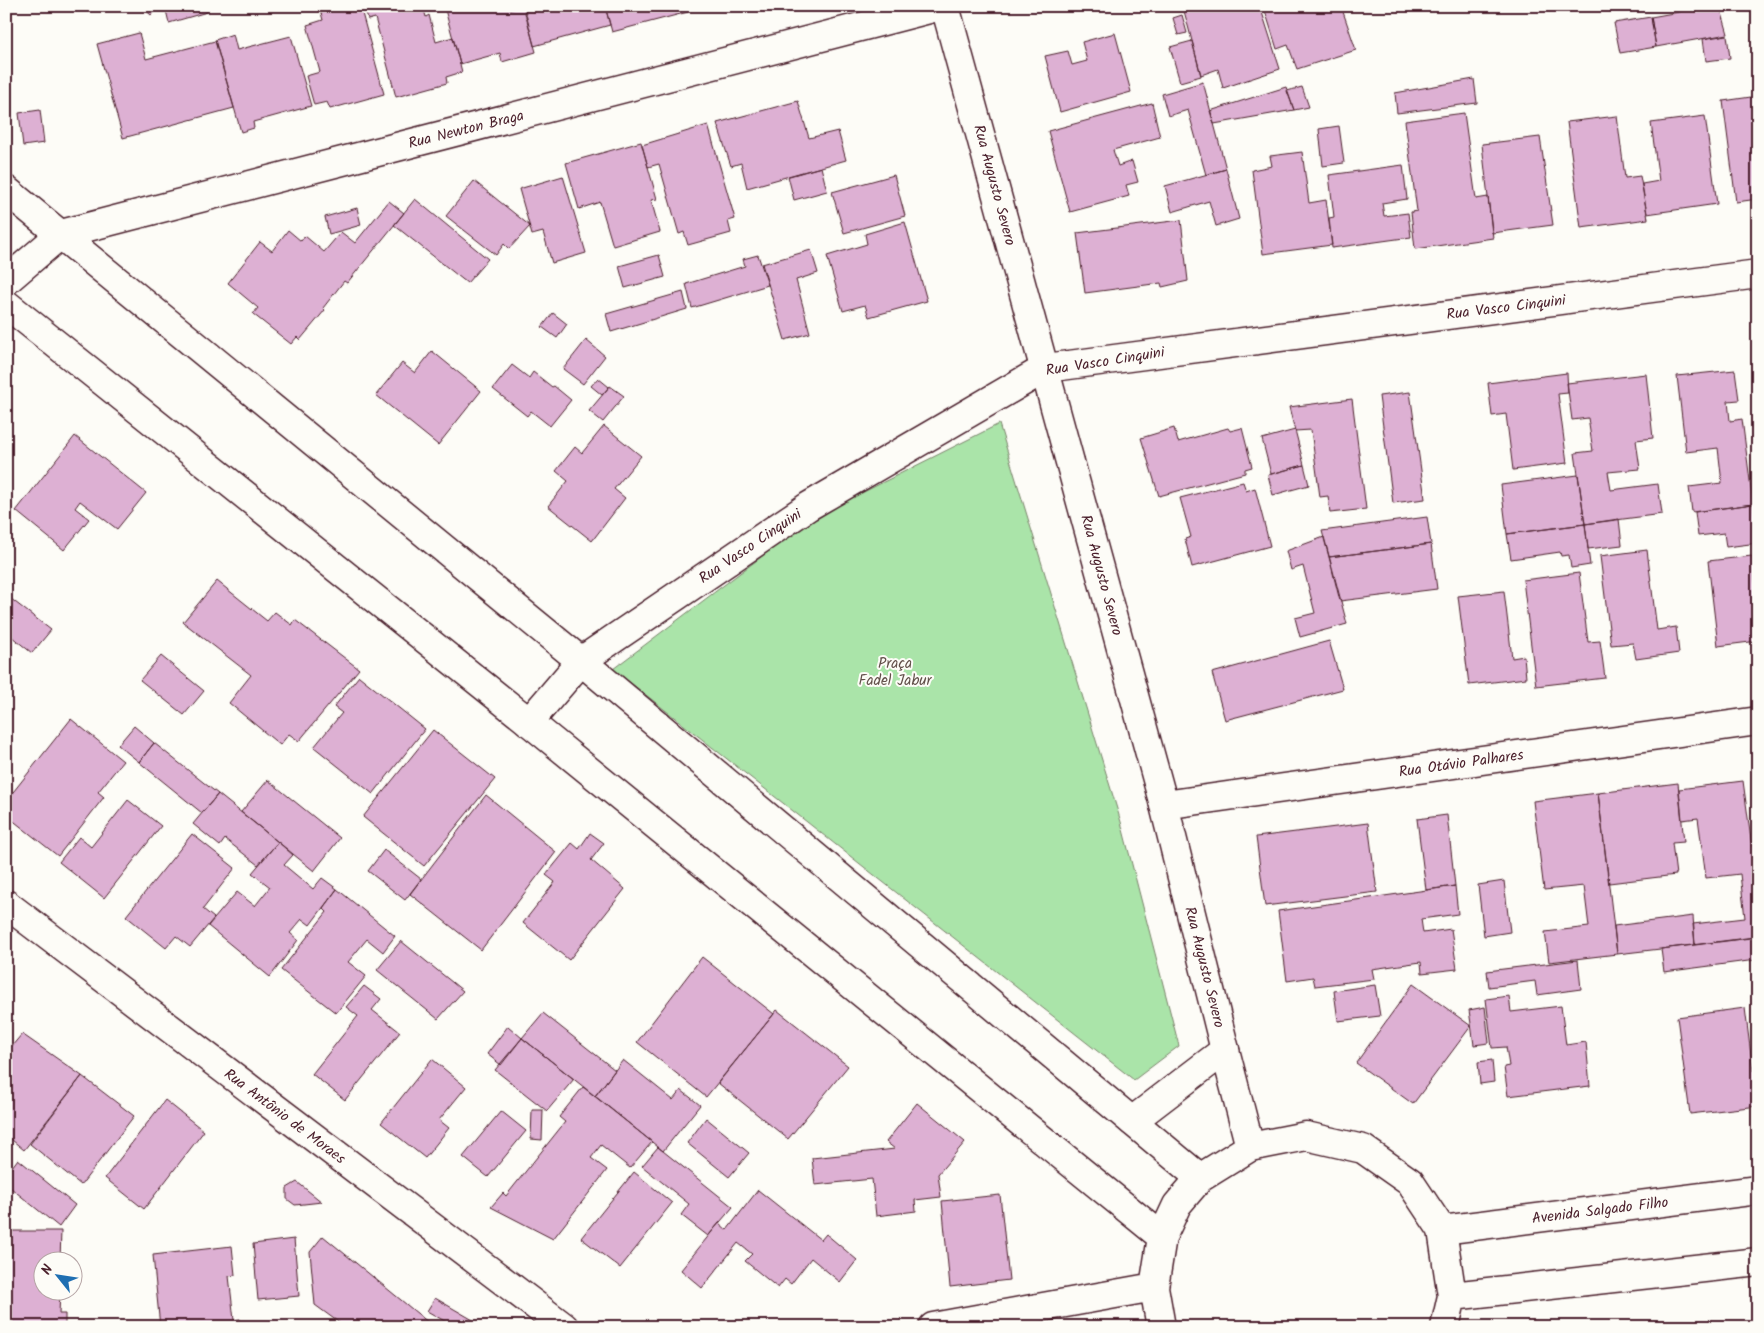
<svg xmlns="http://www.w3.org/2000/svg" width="1764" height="1333" font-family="Kalam,sans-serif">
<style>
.green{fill:#aae4a9;stroke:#7a826a}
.building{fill:#ddb0d3;stroke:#4a1f2b}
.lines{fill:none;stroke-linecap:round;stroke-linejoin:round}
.minor-casing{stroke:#4a1f2b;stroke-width:31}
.tertiary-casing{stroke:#4a1f2b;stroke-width:31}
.minor{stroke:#fdfcf7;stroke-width:28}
.tertiary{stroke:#fdfcf7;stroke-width:28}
.labels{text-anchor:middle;stroke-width:4;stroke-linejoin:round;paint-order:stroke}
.street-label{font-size:15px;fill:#4a1f2b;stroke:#fdfcf7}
.park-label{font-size:15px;fill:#62504a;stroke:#fdfcf7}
</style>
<rect width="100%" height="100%" fill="#fdfcf7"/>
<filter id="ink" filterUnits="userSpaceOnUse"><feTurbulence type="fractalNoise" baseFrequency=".02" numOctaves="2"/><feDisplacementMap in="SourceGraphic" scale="10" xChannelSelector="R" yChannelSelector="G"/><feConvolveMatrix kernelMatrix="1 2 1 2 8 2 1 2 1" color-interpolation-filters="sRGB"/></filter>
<g filter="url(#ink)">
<path class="green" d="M 999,424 L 1121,822 L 1179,1046 L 1134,1080 L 613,669 L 814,517 Z"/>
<path class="building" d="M 141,6 L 159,6 L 151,15 Z
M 165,6 L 206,6 L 207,12 L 169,23 Z
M 319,6 L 360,6 L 384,94 L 330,109 L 327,102 L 314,105 L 306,76 L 320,72 L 307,25 L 323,20 Z
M 364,6 L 423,6 L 426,17 L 429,15 L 436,42 L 453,37 L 462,72 L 446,77 L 447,83 L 396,97 L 375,18 L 368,20 Z
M 444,6 L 509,6 L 510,10 L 523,6 L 536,52 L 502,62 L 500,53 L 460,64 Z
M 536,6 L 605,6 L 610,25 L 534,46 L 525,10 Z
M 605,6 L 687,6 L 688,12 L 612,32 Z
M 687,6 L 705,6 L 688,11 Z
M 1186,6 L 1260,6 L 1280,69 L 1223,88 L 1218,69 L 1201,75 L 1183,7 Z
M 1341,6 L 1356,50 L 1297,69 L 1288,45 L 1277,49 L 1264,7 Z
M 1712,6 L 1720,6 L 1728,34 L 1656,47 L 1651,17 Z
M 1182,15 L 1187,33 L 1178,35 L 1173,18 Z
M 1651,17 L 1656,47 L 1620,53 L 1614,23 Z
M 139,33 L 146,59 L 215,41 L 234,108 L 123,138 L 97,44 Z
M 1115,33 L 1131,92 L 1060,112 L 1045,56 L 1068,51 L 1072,65 L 1087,61 L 1082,42 Z
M 233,34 L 237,50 L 291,36 L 311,106 L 253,122 L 254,128 L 241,132 L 215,40 Z
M 1727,35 L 1730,58 L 1706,61 L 1703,39 Z
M 1192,41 L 1201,76 L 1180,82 L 1170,47 Z
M 1474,79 L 1477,103 L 1397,113 L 1395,93 Z
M 1203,82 L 1226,169 L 1206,175 L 1188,110 L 1168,116 L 1162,94 Z
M 1286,87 L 1294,110 L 1214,124 L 1210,111 Z
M 1302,87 L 1309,107 L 1294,110 L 1287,91 Z
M 1758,96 L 1758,199 L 1736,202 L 1723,101 Z
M 798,101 L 809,138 L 838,131 L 846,160 L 747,188 L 741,163 L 731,166 L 717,123 Z
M 1152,103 L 1160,137 L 1113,150 L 1118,166 L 1132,161 L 1138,182 L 1126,185 L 1129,196 L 1070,212 L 1048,131 Z
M 40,110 L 44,143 L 23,146 L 19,113 Z
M 1464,113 L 1476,199 L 1488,197 L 1493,238 L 1415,249 L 1411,212 L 1417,211 L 1405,121 Z
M 1617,116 L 1625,178 L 1640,176 L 1648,219 L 1581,228 L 1567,122 Z
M 1705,116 L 1717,204 L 1647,214 L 1642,184 L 1659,181 L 1651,123 Z
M 708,125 L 735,219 L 728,221 L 731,233 L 688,245 L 684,232 L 679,234 L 659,164 L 648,167 L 642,145 Z
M 1339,126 L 1344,163 L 1323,166 L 1319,129 Z
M 1540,137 L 1553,225 L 1492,233 L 1482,144 Z
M 641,142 L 657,199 L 651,200 L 660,232 L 613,246 L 600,202 L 579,209 L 566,163 Z
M 1302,152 L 1309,203 L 1326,200 L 1332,245 L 1263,254 L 1252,170 L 1272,166 L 1270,156 Z
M 1403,165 L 1407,199 L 1382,203 L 1384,216 L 1408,213 L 1411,237 L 1332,248 L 1329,218 L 1334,217 L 1329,175 Z
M 821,167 L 827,191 L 794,200 L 788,176 Z
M 1226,169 L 1239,219 L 1216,226 L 1209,201 L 1172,212 L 1165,186 Z
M 894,175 L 905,216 L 844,233 L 832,192 Z
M 563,176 L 586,253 L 552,263 L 543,232 L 532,235 L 519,189 Z
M 474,181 L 530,226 L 509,249 L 504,244 L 496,255 L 446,216 Z
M 415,199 L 488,259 L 467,283 L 394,225 Z
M 389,201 L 404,213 L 347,283 L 344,281 L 323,308 L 325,310 L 300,340 L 297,337 L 291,344 L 253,314 L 258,308 L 228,283 L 260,242 L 272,251 L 288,230 L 301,241 L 305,236 L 324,252 L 341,232 L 355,243 Z
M 357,208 L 361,225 L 329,234 L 325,217 Z
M 1181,220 L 1188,281 L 1162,287 L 1161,283 L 1085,293 L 1077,233 Z
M 905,222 L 927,301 L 869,317 L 865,305 L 843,311 L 827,256 L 867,244 L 865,234 Z
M 811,250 L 818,273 L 796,280 L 810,333 L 785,340 L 762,264 Z
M 659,255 L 665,277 L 625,288 L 619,266 Z
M 758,255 L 768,285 L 692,308 L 686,284 L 745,266 L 743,259 Z
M 683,292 L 687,309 L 611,332 L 606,314 Z
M 553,313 L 567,324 L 557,338 L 542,327 Z
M 586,340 L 605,356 L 583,384 L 563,369 Z
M 432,351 L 481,391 L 438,445 L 376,395 L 402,363 L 415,373 Z
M 512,365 L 529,378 L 533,372 L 552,387 L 554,386 L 571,400 L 550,426 L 531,411 L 527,416 L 493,389 Z
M 1735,370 L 1739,400 L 1728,401 L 1730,421 L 1742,419 L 1753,504 L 1692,512 L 1689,487 L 1722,483 L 1718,448 L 1686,452 L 1677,376 Z
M 1567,373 L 1568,393 L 1558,394 L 1567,463 L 1513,470 L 1506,414 L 1492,416 L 1488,383 Z
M 1646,374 L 1653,438 L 1636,440 L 1640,469 L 1608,472 L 1611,490 L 1658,484 L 1662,514 L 1585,524 L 1575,453 L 1593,451 L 1588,418 L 1572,420 L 1567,383 Z
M 598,378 L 609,387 L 602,395 L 591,386 Z
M 610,386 L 624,396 L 603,422 L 589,411 Z
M 1410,392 L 1425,499 L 1393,503 L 1379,396 Z
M 1352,399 L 1366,509 L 1330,513 L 1328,496 L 1320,497 L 1311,430 L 1295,431 L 1289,407 Z
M 604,426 L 641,456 L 614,489 L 625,498 L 592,541 L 548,506 L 568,481 L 556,471 L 575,447 L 582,453 Z
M 1174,428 L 1178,442 L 1228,428 L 1230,431 L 1242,428 L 1252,467 L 1245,469 L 1245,473 L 1159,496 L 1141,438 Z
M 1295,430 L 1304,465 L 1271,474 L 1262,439 Z
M 75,436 L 146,493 L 117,529 L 80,501 L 75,508 L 89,519 L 64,550 L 16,511 Z
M 1304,465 L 1309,485 L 1273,495 L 1268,475 Z
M 1578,475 L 1585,524 L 1507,534 L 1501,485 Z
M 1243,482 L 1246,491 L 1255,488 L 1270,546 L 1192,567 L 1185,539 L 1191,537 L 1180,498 Z
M 1753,504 L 1758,543 L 1726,547 L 1724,533 L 1698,536 L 1695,512 Z
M 1427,517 L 1431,544 L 1329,557 L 1322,531 Z
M 1619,519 L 1622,545 L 1588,549 L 1585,524 Z
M 1585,524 L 1590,565 L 1571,568 L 1569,555 L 1561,556 L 1560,552 L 1511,559 L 1507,534 Z
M 1324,537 L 1347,624 L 1300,637 L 1295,618 L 1315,613 L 1303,566 L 1291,570 L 1286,551 Z
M 1431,544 L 1437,589 L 1340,601 L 1329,557 Z
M 1647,550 L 1657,630 L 1676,627 L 1679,653 L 1636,659 L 1633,643 L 1611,645 L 1600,556 Z
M 1752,556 L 1758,605 L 1758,641 L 1718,646 L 1708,561 Z
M 1579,573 L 1588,642 L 1600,641 L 1605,678 L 1536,686 L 1523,580 Z
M 217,581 L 267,621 L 275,612 L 292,625 L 295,620 L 359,669 L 299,741 L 289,734 L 280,745 L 229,703 L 251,675 L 183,622 Z
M 1504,591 L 1512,658 L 1524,656 L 1526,678 L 1469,685 L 1458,596 Z
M 6,595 L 51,630 L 32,653 L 6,632 Z
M 1329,641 L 1343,689 L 1225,720 L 1212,673 Z
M 161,656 L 204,691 L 184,715 L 140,680 Z
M 359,676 L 425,729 L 373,794 L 314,747 L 342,713 L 334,707 Z
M 71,719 L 123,761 L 98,792 L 104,797 L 58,856 L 6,815 L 6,801 Z
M 134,726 L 154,743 L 139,762 L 118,745 Z
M 433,730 L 495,779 L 424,866 L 363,817 Z
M 154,743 L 218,794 L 202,813 L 139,762 Z
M 268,780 L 340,838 L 314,871 L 241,812 Z
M 1743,781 L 1752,847 L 1758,846 L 1758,937 L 1695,945 L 1693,924 L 1745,918 L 1740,874 L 1706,878 L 1698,818 L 1682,820 L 1679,789 Z
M 1678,783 L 1684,842 L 1672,843 L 1676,875 L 1609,883 L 1598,793 Z
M 1598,793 L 1617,954 L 1549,962 L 1545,932 L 1589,927 L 1584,886 L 1544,890 L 1533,801 Z
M 218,794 L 278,842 L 258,865 L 225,839 L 220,846 L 193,824 Z
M 486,795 L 556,852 L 481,950 L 410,894 Z
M 128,800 L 161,826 L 104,898 L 59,862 L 79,837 L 91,847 Z
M 1447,815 L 1455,886 L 1426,890 L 1417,819 Z
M 1368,823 L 1377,892 L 1265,906 L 1256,837 Z
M 590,833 L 604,843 L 591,860 L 625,889 L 569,960 L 523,923 L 555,882 L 546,875 L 572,843 L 579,849 Z
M 192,834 L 235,868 L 203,909 L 214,918 L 190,947 L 176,936 L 166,948 L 126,916 Z
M 278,842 L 293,855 L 284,865 L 313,889 L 322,878 L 337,889 L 310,925 L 302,919 L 290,933 L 298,940 L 270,977 L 208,926 L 237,892 L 255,906 L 270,887 L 252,873 Z
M 384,850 L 421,879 L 405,900 L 368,871 Z
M 1504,881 L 1510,932 L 1484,936 L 1478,885 Z
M 1455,886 L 1458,914 L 1421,919 L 1423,933 L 1451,929 L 1457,969 L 1422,973 L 1421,962 L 1372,969 L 1374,979 L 1315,986 L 1313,977 L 1287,981 L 1278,911 Z
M 337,889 L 395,936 L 383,952 L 367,939 L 348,962 L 366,976 L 336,1013 L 281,970 L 327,912 L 323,908 Z
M 1693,916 L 1695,945 L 1617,954 L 1614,926 Z
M 1754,937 L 1756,960 L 1664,972 L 1661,949 Z
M 401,941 L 463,991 L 438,1019 L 377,970 Z
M 702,957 L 774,1014 L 706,1097 L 637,1042 Z
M 1578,960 L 1581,989 L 1537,995 L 1535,981 L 1489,987 L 1487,971 Z
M 1413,984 L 1471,1026 L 1413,1104 L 1356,1063 Z
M 1375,985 L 1380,1016 L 1338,1021 L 1334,991 Z
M 364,986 L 381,999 L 372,1010 L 400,1032 L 345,1100 L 312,1074 L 358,1016 L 346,1007 Z
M 1509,996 L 1511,1012 L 1561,1006 L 1566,1045 L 1586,1042 L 1590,1086 L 1508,1096 L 1504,1067 L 1509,1066 L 1506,1047 L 1492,1048 L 1486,999 Z
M 1485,1007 L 1489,1043 L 1474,1045 L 1469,1010 Z
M 1745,1008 L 1753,1071 L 1758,1070 L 1758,1106 L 1690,1114 L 1677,1017 Z
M 777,1010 L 848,1066 L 788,1139 L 718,1083 Z
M 543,1013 L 615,1070 L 595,1096 L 522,1038 Z
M 508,1026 L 522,1038 L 501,1065 L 487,1054 Z
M 22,1034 L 82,1076 L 24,1150 L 6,1135 L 6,1053 Z
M 522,1038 L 574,1079 L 547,1111 L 495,1070 Z
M 432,1059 L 466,1087 L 439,1120 L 449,1128 L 425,1158 L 381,1123 Z
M 623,1060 L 673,1100 L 681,1090 L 700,1105 L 663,1151 L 595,1096 Z
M 1492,1060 L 1494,1082 L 1480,1084 L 1478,1062 Z
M 82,1076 L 134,1116 L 81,1185 L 30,1144 Z
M 583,1087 L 652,1142 L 630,1168 L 601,1145 L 591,1158 L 607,1170 L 553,1239 L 491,1207 L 503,1193 L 506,1196 L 565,1122 L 559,1117 Z
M 165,1100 L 204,1131 L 144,1209 L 105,1178 Z
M 917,1103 L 965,1142 L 938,1174 L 941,1197 L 915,1200 L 916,1211 L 876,1216 L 872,1179 L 815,1185 L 812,1158 L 895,1149 L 886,1142 Z
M 532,1110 L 543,1110 L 542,1140 L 531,1139 Z
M 501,1111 L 526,1131 L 488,1177 L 463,1157 Z
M 706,1118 L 749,1153 L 729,1177 L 687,1143 Z
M 658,1147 L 733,1207 L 708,1236 L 681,1215 L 689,1204 L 642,1166 Z
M 18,1159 L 75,1205 L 59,1227 L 6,1184 L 6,1175 Z
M 634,1172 L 672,1203 L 620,1268 L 581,1238 Z
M 297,1182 L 322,1202 L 295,1205 L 287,1199 L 287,1188 Z
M 758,1190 L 821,1240 L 826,1234 L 857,1260 L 840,1282 L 811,1258 L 791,1284 L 785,1279 L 778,1288 L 745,1261 L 752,1254 L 738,1243 L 702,1288 L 681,1270 L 719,1223 L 727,1230 Z
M 1000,1195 L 1009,1280 L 950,1287 L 942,1201 Z
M 6,1231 L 61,1231 L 60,1260 L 42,1260 L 42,1290 L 60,1290 L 59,1314 L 65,1314 L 65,1327 L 6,1327 Z
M 323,1236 L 429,1323 L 426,1327 L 345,1327 L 315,1305 L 310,1252 Z
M 294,1239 L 299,1296 L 258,1300 L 253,1244 Z
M 232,1246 L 235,1275 L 229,1276 L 234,1320 L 240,1319 L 241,1327 L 160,1327 L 153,1255 Z
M 435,1298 L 473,1320 L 469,1327 L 455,1327 L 427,1311 Z"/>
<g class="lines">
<g class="minor-casing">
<path id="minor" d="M 6,281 L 61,234 L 941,6
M 529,722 L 581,661 L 809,506 L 1046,368 L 1758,274
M 1164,805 L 1758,721
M 6,904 L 564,1327
M 1132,1121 L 1225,1050 L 1250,1147"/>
</g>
<g class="tertiary-casing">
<path id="tertiary" d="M 945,6 L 1164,805 L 1225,1050
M 6,190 L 581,661 L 1200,1178
M 6,304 L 529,722 L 1162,1237
M 1442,1230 L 1758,1190
M 1452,1296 L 1758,1262
M 933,1327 L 1154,1287
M 1161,1327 L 1154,1287 L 1162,1237 L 1177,1205 L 1200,1178 L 1250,1147 L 1306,1136 L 1363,1149 L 1410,1182 L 1442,1230 L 1452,1296 L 1445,1327"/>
</g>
<use href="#minor" class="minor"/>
<use href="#tertiary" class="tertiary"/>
</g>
</g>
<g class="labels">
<g class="street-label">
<text transform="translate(466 129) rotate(-14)" y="5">Rua Newton Braga</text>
<text transform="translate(995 185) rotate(75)" y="5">Rua Augusto Severo</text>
<text transform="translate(1506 307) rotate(-7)" y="5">Rua Vasco Cinquini</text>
<text transform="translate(1105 361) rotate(-9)" y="5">Rua Vasco Cinquini</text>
<text transform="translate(750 546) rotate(-34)" y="5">Rua Vasco Cinquini</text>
<text transform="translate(1102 575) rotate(75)" y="5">Rua Augusto Severo</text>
<text transform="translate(1461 763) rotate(-8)" y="5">Rua Otávio Palhares</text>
<text transform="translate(1205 967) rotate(76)" y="5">Rua Augusto Severo</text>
<text transform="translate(285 1116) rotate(37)" y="5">Rua Antônio de Moraes</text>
<text transform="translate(1600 1210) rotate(-7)" y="5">Avenida Salgado Filho</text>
</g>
<g class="park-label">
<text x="895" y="668">Praça<tspan x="895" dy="17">Fadel Jabur</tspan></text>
</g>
</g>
<rect width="1764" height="1333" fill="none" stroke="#fdfcf7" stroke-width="25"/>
<rect x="12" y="12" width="1739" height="1308" fill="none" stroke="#4a1f2b" stroke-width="2" filter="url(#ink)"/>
<g transform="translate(58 1276) rotate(300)"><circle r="24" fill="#fdfcf7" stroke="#b5a4a5"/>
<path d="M0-4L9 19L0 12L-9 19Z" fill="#1f6fb2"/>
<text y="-8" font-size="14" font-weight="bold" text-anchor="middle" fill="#4a1f2b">N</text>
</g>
</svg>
